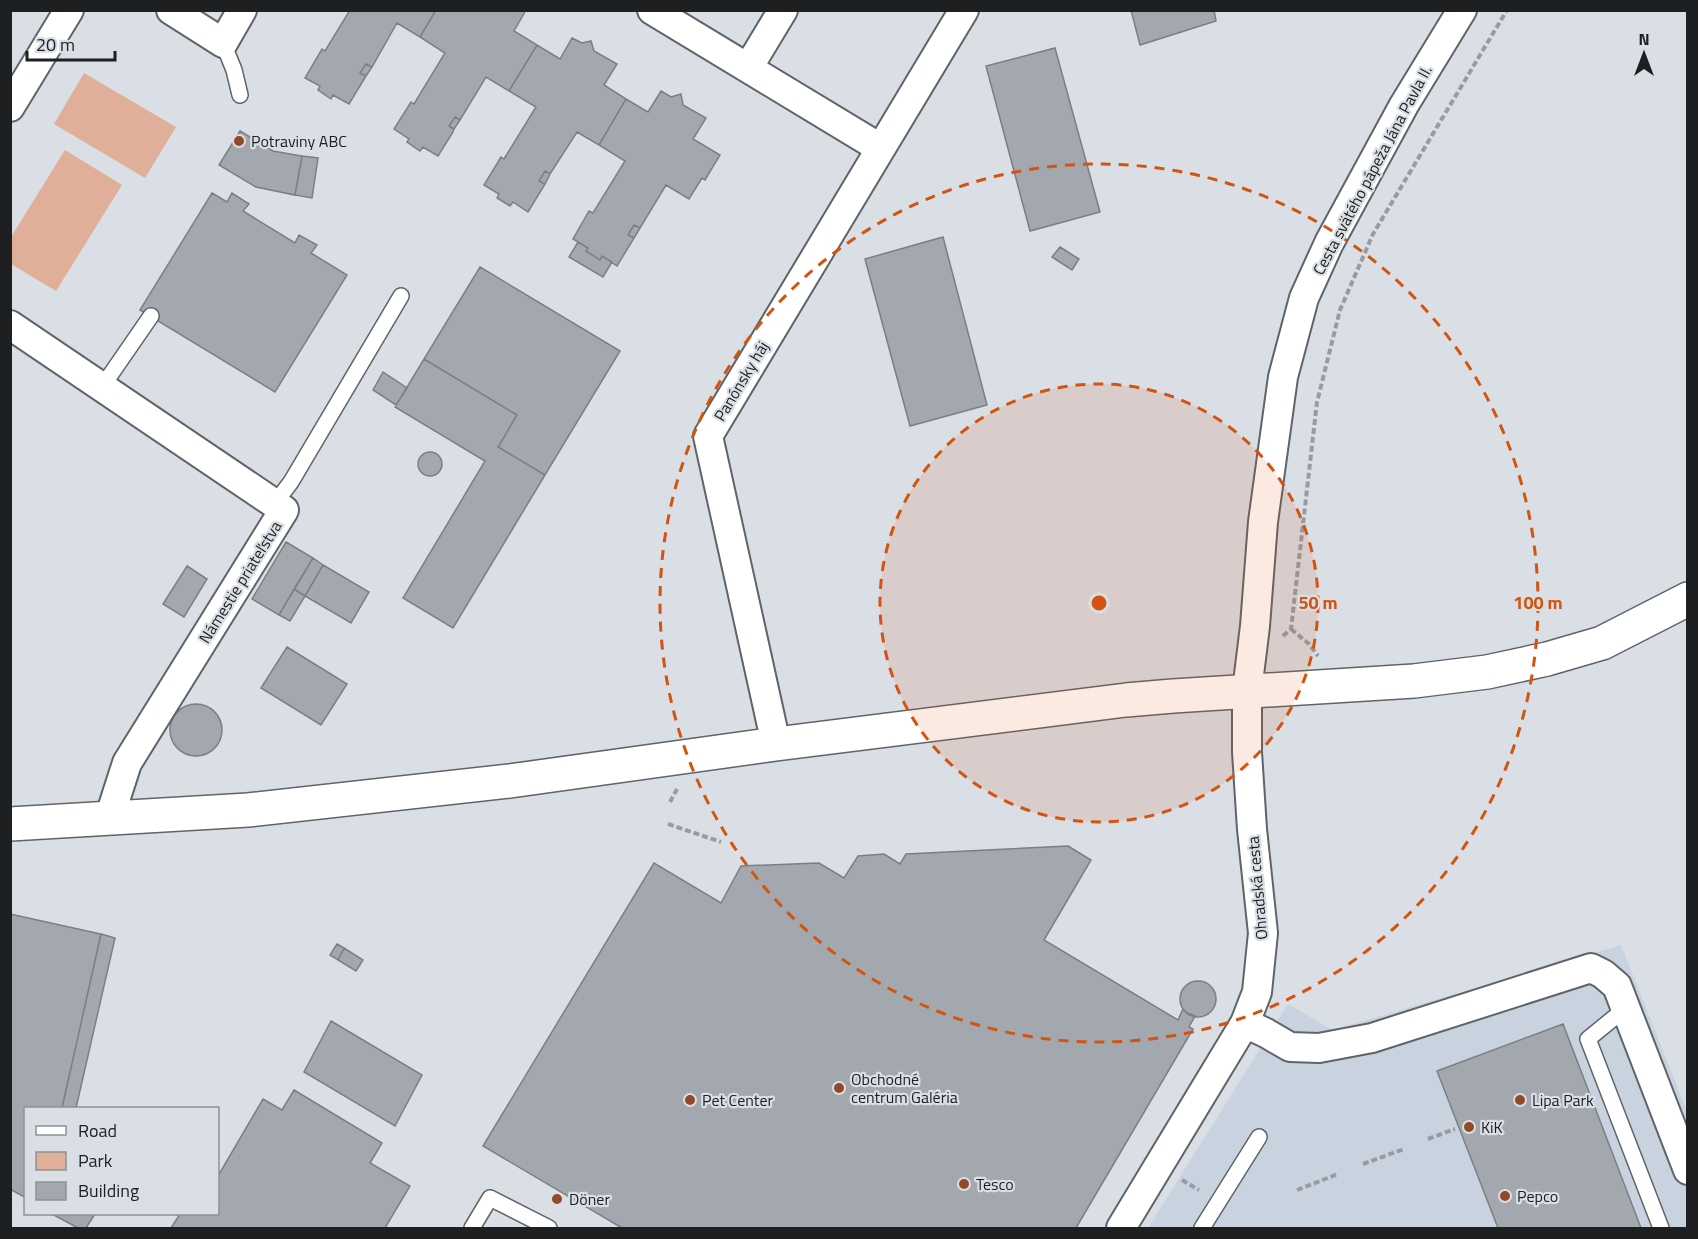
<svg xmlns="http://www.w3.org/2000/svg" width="1698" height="1239" font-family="'Titillium Web',sans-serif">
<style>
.built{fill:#c9d3df}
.green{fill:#dfaf9a}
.building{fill:#a3a8af;stroke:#7a7f84;stroke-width:1.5}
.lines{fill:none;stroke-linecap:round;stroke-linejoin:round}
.lane-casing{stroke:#5f6469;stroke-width:18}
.street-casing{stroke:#5f6469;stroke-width:32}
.secondary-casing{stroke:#5f6469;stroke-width:36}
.path{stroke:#989ca1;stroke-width:4;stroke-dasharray:6 3;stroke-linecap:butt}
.lane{stroke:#fff;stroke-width:15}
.street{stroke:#fff;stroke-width:28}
.secondary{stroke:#fff;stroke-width:33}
.ring{fill:none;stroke:#d4530e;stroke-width:3;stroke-dasharray:10 8}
.poi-dot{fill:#914927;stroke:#d9dfe5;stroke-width:2}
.labels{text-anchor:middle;stroke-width:4.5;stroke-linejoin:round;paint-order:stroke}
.poi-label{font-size:16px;fill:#1d1f21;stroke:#d9dfe5;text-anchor:start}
.street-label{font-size:16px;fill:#1d1f21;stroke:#d9dfe5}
.centre{fill:#d4530e;stroke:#d9dfe5;stroke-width:3}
.ring-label{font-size:18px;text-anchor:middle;font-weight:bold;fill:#d4530e;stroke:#d9dfe5;stroke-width:4.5;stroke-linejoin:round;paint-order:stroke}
</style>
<rect width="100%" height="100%" fill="#d9dfe5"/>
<path class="built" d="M 1621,945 L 1687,1111 L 1687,1228 L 1148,1228 L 1288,1004 L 1333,1030 Z"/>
<path class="green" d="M 84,73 L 176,127 L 145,178 L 54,124 Z
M 65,150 L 122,185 L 56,291 L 11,264 L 11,237 Z"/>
<path class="building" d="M 350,10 L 436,10 L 420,37 L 397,23 L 372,67 L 366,64 L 360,73 L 366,76 L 349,104 L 333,95 L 331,99 L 318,90 L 320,86 L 305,78 L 322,49 L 325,51 Z
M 436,10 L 526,10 L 514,31 L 537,45 L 509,91 L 486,77 L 460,120 L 455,117 L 449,126 L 454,129 L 453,132 L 438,156 L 423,147 L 420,151 L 407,142 L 409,139 L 394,129 L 411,102 L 414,104 L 445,53 L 420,37 Z
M 1131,10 L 1214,10 L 1216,21 L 1140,45 Z
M 572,38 L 582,43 L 591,41 L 594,51 L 617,64 L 604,85 L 626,99 L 599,145 L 577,132 L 550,174 L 545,171 L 539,181 L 545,184 L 528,212 L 513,202 L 510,206 L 497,198 L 499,194 L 484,185 L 501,157 L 504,159 L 536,107 L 509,91 L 537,45 L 560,59 Z
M 1055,48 L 1100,212 L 1030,231 L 986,66 Z
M 366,64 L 372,67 L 366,76 L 360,73 Z
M 661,91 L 671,97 L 681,94 L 683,105 L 706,118 L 693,139 L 720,155 L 705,180 L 702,178 L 689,199 L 666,185 L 640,228 L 634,225 L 628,235 L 634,238 L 617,266 L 602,256 L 600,260 L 586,251 L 588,248 L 573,239 L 589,211 L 593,213 L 625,161 L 599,145 L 626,99 L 648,112 Z
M 455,117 L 460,120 L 454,129 L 449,126 Z
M 240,131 L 273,151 L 302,156 L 295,195 L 256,187 L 219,165 Z
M 302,156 L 318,158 L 312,198 L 295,195 Z
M 545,171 L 550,174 L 545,184 L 539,181 Z
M 212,193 L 227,202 L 232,193 L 249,204 L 243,211 L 295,243 L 299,235 L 317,245 L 311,253 L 347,275 L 275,392 L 140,310 Z
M 634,225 L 640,228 L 634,238 L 628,235 Z
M 943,237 L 987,405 L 910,426 L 865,259 Z
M 578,242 L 588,248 L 586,251 L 600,260 L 602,256 L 612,262 L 603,277 L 569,257 Z
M 1060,247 L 1079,259 L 1072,270 L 1052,257 Z
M 480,267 L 620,351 L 545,475 L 498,447 L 517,415 L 424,359 Z
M 424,359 L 517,415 L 498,447 L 545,475 L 453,628 L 403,598 L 485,461 L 395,407 Z
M 383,372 L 407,388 L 396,405 L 373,390 Z
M418 464a12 12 0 1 1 24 0a12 12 0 1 1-24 0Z
M 286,542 L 313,558 L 279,615 L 252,599 Z
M 313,558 L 323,565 L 305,596 L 294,589 Z
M 323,565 L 369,592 L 351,623 L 305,596 Z
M 187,566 L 207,579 L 184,617 L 163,604 Z
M 294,589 L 305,596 L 290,621 L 279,615 Z
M 287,647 L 347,684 L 321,725 L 261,688 Z
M170 730a26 26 0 1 1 52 0a26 26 0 1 1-52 0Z
M 1068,846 L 1091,860 L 1044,940 L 1178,1020 L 1183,1009 L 1187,1013 L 1195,1016 L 1189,1027 L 1193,1029 L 1076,1228 L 622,1228 L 483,1146 L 654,863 L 721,903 L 741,866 L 819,863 L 844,878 L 858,856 L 884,854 L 900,864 L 906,854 Z
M 10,914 L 101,934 L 62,1108 L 26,1108 L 26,1198 L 10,1189 Z
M 101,934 L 115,938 L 76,1108 L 62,1108 Z
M 337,944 L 344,948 L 338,960 L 330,955 Z
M 344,948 L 363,960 L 356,971 L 338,960 Z
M1180 999a18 18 0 1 1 36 0a18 18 0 1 1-36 0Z
M 331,1021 L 422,1075 L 395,1126 L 304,1072 Z
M 1563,1024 L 1641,1228 L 1498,1228 L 1437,1071 Z
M 294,1090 L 382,1143 L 370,1163 L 410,1186 L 385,1228 L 171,1228 L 180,1214 L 218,1214 L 218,1176 L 263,1099 L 282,1110 Z
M 52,1214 L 95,1214 L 86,1228 L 78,1228 Z"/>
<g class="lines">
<g class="lane-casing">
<path id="lane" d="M 223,43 L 234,70 L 240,95
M 102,387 L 151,316
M 275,503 L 291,482 L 401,296
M 1626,1008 L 1588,1039 L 1661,1228
M 472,1228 L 490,1198 L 549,1228
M 1202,1228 L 1259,1137"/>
</g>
<g class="street-casing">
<path id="street" d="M 171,10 L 223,43 L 242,10
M 652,10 L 880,148
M 748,68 L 783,10
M 10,107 L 69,10
M 10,325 L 284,510 L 127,763 L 109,819
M 776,744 L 708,436 L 964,10
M 1245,1023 L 1266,1033 L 1290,1047 L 1319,1048 L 1372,1038 L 1591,968 L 1603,974 L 1617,986 L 1688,1170
M 1121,1228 L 1245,1023 L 1257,992 L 1263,933 L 1252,829 L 1247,752 L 1247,691 L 1255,626 L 1263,522 L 1283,377 L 1304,298 L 1329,243 L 1404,105 L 1462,10"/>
</g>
<g class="secondary-casing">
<path id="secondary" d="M 10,824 L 248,810 L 510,781 L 776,744 L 1126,700 L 1173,696 L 1414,681 L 1487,672 L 1547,659 L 1602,643 L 1688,599"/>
</g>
<path class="path" d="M 1291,629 L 1309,644 L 1318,656
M 1283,636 L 1291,629 L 1317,402 L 1340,310 L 1373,234 L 1507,10
M 670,802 L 677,789
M 668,824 L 721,842
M 1428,1139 L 1455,1129
M 1363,1164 L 1404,1149
M 1182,1180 L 1199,1190
M 1297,1190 L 1338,1174"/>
<use href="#lane" class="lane"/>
<use href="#street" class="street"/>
<use href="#secondary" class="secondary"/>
</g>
<circle cx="1099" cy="603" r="219" fill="#d4530e" fill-opacity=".12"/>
<g class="ring">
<circle cx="1099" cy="603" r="219"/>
<circle cx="1099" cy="603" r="439"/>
</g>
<g class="poi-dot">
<circle cx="239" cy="141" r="6"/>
<circle cx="839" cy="1088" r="6"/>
<circle cx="690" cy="1100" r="6"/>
<circle cx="1520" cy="1100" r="6"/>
<circle cx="1469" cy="1127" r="6"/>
<circle cx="964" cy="1184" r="6"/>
<circle cx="1505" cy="1196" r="6"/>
<circle cx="557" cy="1199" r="6"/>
</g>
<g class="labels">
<g class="poi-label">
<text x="251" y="147">Potraviny ABC</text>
<text x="851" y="1085">Obchodné<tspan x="851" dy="18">centrum Galéria</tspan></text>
<text x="702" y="1106">Pet Center</text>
<text x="1532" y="1106">Lipa Park</text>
<text x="1481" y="1133">KiK</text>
<text x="976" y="1190">Tesco</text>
<text x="1517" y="1202">Pepco</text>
<text x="569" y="1205">Döner</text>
</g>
<g class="street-label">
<text transform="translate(1372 170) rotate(-62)" y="6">Cesta svätého pápeža Jána Pavla II.</text>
<text transform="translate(741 381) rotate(-59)" y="6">Panónsky háj</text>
<text transform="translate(240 582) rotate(-58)" y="6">Námestie priateľstva</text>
<text transform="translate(1257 888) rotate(-95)" y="6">Ohradská cesta</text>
</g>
</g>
<circle cx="1099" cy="603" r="9" class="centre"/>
<g class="ring-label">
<text x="1318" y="609">50 m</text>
<text x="1538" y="609">100 m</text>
</g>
<rect width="1698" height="1239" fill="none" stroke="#1d1f21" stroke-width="24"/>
<rect x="24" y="1107" width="195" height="108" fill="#d9dfe5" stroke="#8e9297" stroke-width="1.5"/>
<rect x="36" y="1126" width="30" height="9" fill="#ffffff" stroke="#8e9297" stroke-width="1.5"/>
<text x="78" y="1137" font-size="18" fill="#1d1f21">Road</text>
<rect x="36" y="1152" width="30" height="18" fill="#dfaf9a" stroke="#8e9297" stroke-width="1.5"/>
<text x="78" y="1167" font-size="18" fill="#1d1f21">Park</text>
<rect x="36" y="1182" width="30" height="18" fill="#a3a8af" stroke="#8e9297" stroke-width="1.5"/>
<text x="78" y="1197" font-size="18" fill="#1d1f21">Building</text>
<g transform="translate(1644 54)" stroke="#d9dfe5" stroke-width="4.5" paint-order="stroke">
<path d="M0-4.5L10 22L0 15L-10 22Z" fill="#1d1f21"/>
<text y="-9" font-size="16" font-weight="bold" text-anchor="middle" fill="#1d1f21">N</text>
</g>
<path d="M27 51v9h88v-9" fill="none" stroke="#1d1f21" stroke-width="3"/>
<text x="36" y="51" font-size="18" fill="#1d1f21" stroke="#d9dfe5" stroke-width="4.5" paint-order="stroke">20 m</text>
</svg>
